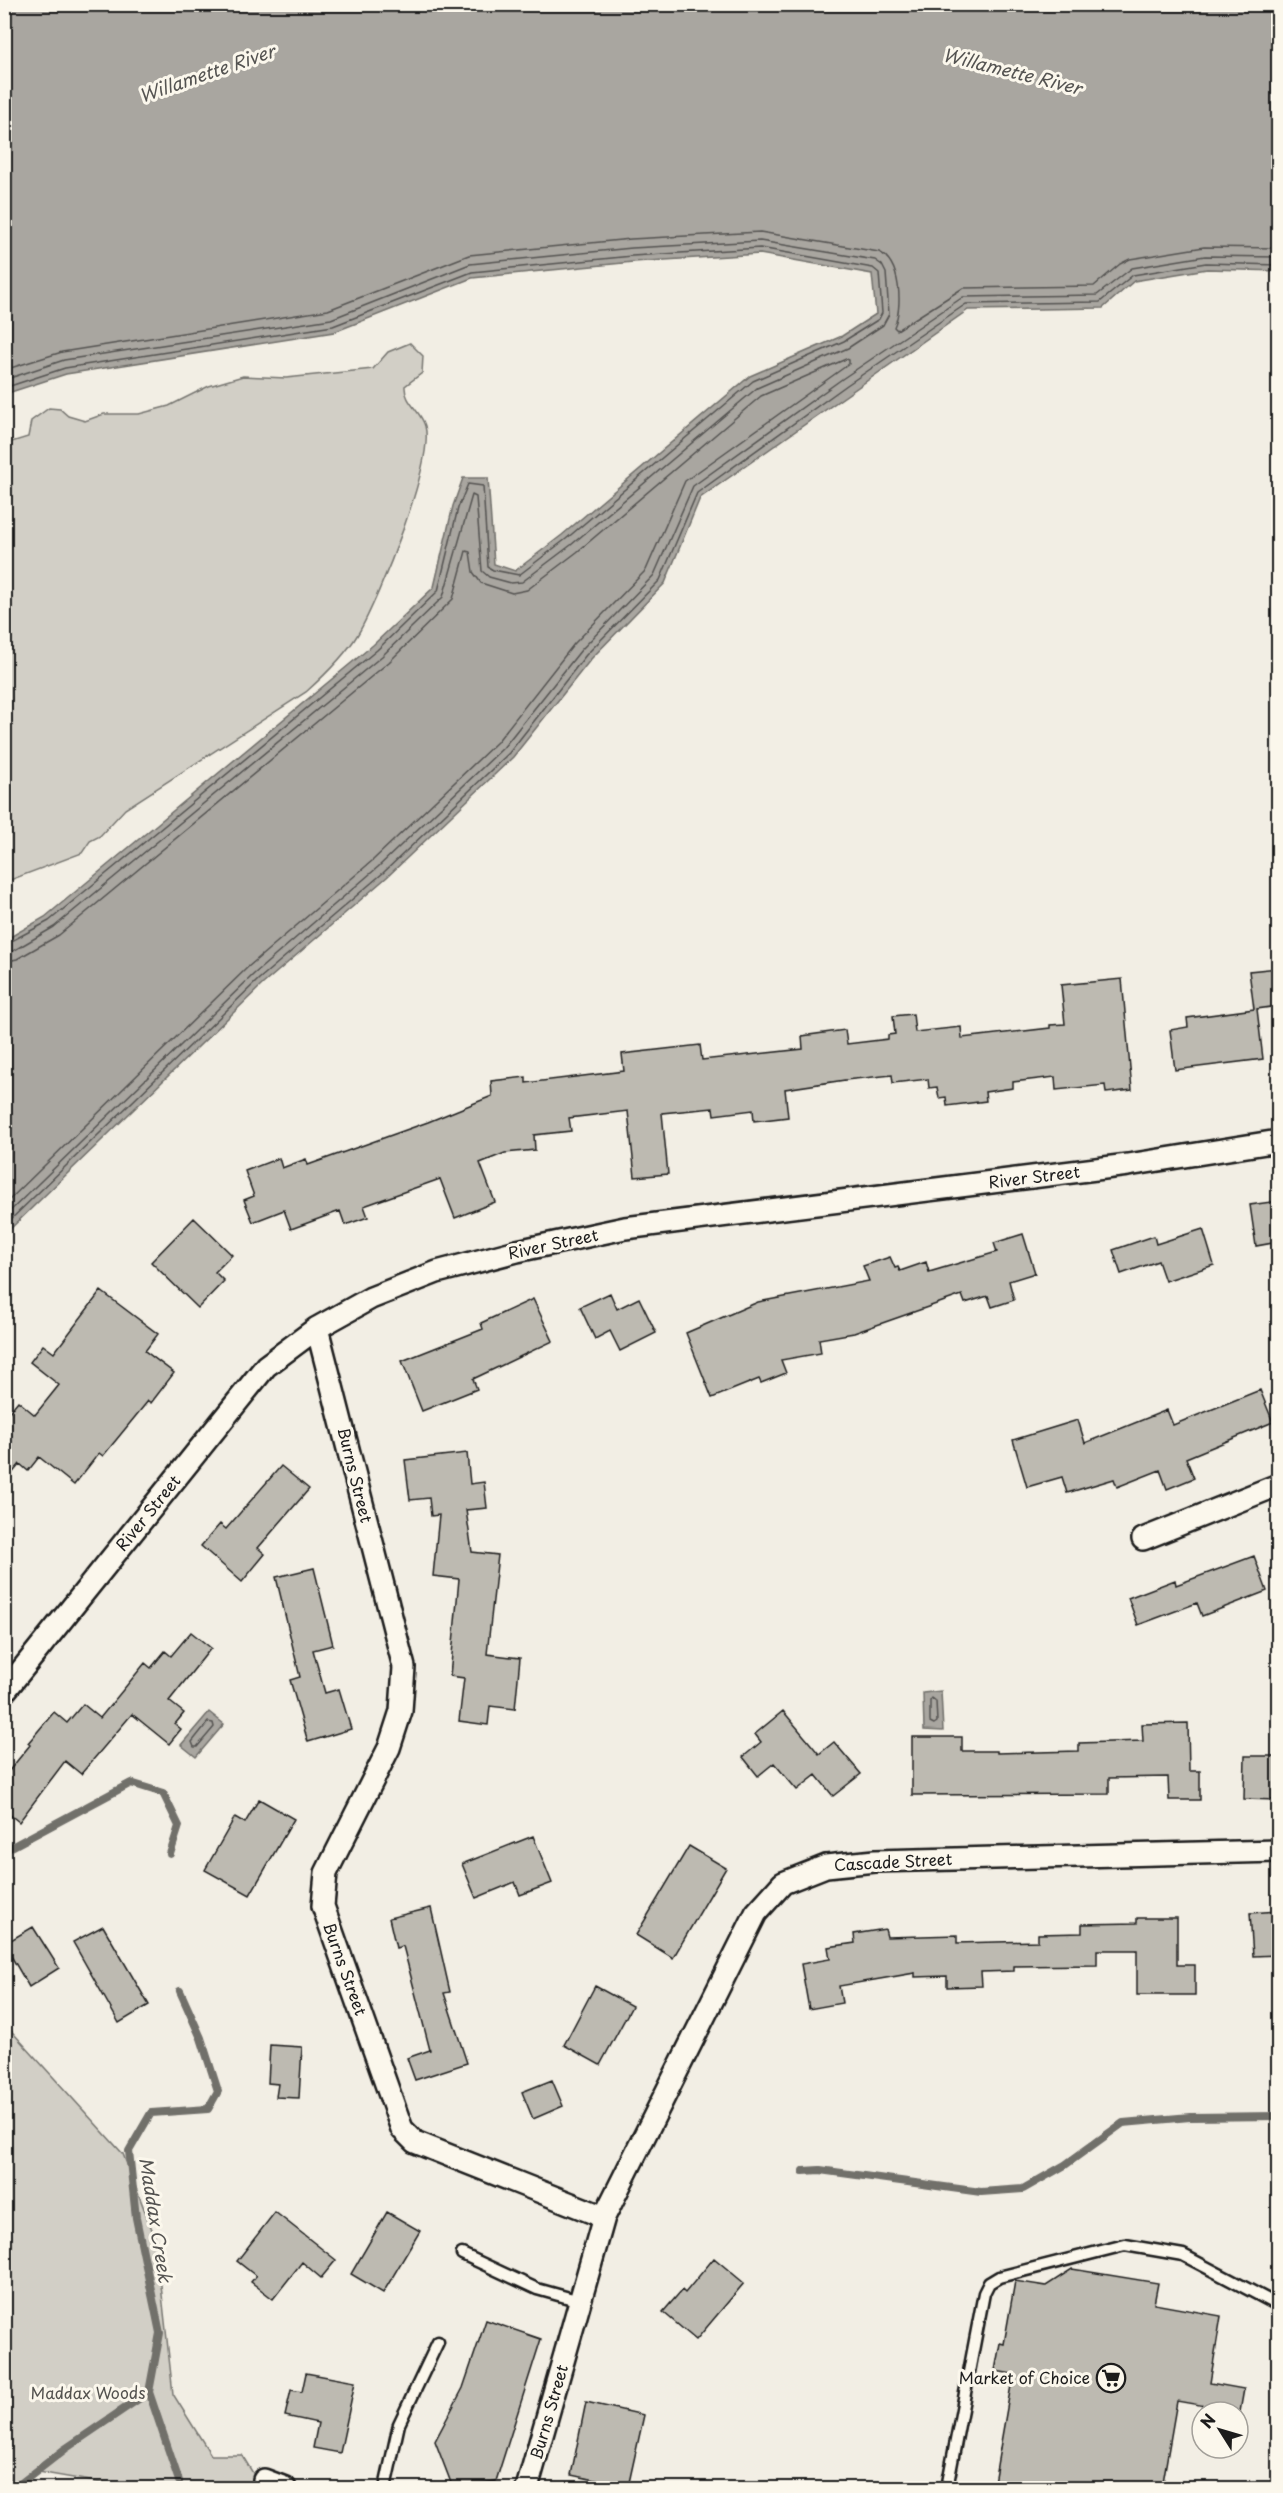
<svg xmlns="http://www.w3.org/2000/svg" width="1283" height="2493" font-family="'Playpen Sans',sans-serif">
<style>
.green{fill:#d2cfc6;stroke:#777671;stroke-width:1.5}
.water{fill:#a9a6a0;stroke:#716f6b;stroke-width:1.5}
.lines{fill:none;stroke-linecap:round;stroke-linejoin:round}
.shore{stroke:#545351;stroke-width:1.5}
.stream{stroke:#716f6b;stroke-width:8}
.building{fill:#bdbab1;stroke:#1c1c1c;stroke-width:1.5}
.service-casing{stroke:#1c1c1c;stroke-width:15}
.minor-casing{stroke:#1c1c1c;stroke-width:26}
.service{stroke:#fbf7ec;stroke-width:10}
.minor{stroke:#fbf7ec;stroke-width:21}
.labels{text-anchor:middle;stroke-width:6;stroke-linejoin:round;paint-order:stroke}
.street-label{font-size:16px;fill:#1c1c1c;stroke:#fbf7ec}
.poi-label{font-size:16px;fill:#1c1c1c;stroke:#fbf7ec;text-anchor:end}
.park-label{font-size:16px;fill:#53524f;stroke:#fbf7ec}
.water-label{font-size:18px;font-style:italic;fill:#545351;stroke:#fbf7ec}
</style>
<rect width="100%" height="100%" fill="#f2eee4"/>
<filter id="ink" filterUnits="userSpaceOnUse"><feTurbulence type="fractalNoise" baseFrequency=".0167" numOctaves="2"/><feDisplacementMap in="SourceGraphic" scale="12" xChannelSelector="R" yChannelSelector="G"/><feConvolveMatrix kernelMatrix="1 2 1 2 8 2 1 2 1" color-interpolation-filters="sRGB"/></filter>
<g filter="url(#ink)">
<path class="green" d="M 410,343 L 423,356 L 422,373 L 405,386 C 404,402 421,411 425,426 C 435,461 378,600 358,634 C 345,656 325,675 306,692 L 125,809 L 100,836 L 90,841 L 82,853 L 5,882 L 5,444 L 28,437 L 31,421 L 49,408 L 60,409 L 68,416 L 85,421 L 104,414 L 139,414 L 169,406 L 209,386 L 243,376 L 286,378 L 373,369 L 388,352 Z
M 4,2023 L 123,2154 L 156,2240 L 173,2394 L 211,2455 L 242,2455 L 262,2488 L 131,2488 L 33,2471 L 22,2488 L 5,2488 Z"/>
<path class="water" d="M 5,4 L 1278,5 L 1278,271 L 1207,269 L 1134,281 L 1103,308 L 968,310 L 700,498 L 665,583 L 591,659 L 513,757 L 387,877 L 263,984 L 5,1234 L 5,940 L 45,917 L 373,645 L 434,587 L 453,506 L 463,478 L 488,478 L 494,564 L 515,571 L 562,535 L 750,376 L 842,336 L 876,314 L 872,274 L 760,254 L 633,262 L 472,278 L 334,332 L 66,374 L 5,394 Z
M 941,1691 L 943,1731 L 924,1730 L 923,1693 Z
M 209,1712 L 224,1724 L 196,1757 L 181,1745 Z"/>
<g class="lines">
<path class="shore" d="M 4,370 L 62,352 L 328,310 L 469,255 L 631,239 L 760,232 L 879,252 C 901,262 903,307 894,327 L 897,330 L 963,288 L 1094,286 L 1120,264 L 1130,259 L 1204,247 L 1278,248
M 4,380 L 64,360 L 331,319 L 470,264 L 632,248 L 760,241 L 875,260 L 882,265 L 886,273 L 889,314 L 883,325 L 848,348 L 757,388 L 571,545 L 522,582 L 511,583 L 489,577 L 482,571 L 476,497 L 472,495 L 443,597 L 382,656 L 54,927 L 13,951 L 4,953
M 4,388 L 65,368 L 333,326 L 472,272 L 632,256 L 760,248 L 873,268 L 879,273 L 882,313 L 879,319 L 844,341 L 753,381 L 566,539 L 519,575 L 493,570 L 488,567 L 483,486 L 468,484 L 458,508 L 438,591 L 377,650 L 49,921 L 4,945
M 4,962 L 17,959 L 59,935 L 389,662 L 453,599 L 466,551 L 470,552 L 473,572 L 481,583 L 512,593 L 527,590 L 577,552 L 761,396 L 846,359 L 849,360 L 849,364 L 685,481 L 646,570 L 574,644 L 497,742 L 372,861 L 248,967 L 4,1205
M 4,1217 L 254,974 L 378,867 L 503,748 L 581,650 L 654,575 L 693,486 L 842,379 L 963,297 L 1097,295 L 1132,268 L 1205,256 L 1278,257
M 4,1226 L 259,979 L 383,873 L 509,753 L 586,655 L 660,580 L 697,493 L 847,385 L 966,304 L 1100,302 L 1133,275 L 1206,263 L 1278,265
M 932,1698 L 936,1701 L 937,1722 L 934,1724 L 930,1722 L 930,1701 Z
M 208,1722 L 213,1723 L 214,1727 L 197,1747 L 194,1747 L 192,1742 Z"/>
<path class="stream" d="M 4,1851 L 131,1783 L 163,1793 L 179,1826 L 170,1854
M 803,2171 L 820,2170 L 981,2192 L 1023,2189 L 1065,2165 L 1123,2123 L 1190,2117 L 1278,2116
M 179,2481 L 149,2392 L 160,2333 L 136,2218 L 129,2151 L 151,2113 L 208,2109 L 218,2091 L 201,2038 L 180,1991
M 15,2488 L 65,2449 L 149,2392"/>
</g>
<path class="building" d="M 1278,968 L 1278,1006 L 1257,1009 L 1263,1059 L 1175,1070 L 1170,1030 L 1188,1027 L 1187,1018 L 1254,1009 L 1249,971 Z
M 1122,979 L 1132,1090 L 1106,1093 L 1105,1085 L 1056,1090 L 1055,1077 L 1013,1082 L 1013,1088 L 985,1092 L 986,1101 L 947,1106 L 946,1097 L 939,1098 L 937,1087 L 929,1088 L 928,1079 L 893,1083 L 892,1075 L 845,1080 L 785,1089 L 788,1117 L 754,1121 L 753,1110 L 714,1115 L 713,1108 L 662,1113 L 668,1174 L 635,1177 L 628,1111 L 569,1118 L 571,1131 L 534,1135 L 535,1150 L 505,1153 L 480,1163 L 495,1202 L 455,1218 L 440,1179 L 364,1206 L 368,1217 L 345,1225 L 340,1211 L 291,1229 L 284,1210 L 253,1222 L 244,1200 L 254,1196 L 245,1171 L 279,1158 L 282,1168 L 306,1159 L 308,1165 L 428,1122 L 492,1096 L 491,1081 L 526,1077 L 526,1083 L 624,1071 L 622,1054 L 700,1045 L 702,1060 L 803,1049 L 802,1036 L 845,1030 L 847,1044 L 888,1039 L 888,1035 L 895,1034 L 893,1016 L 913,1014 L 915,1032 L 961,1027 L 962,1038 L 1050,1028 L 1050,1025 L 1065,1024 L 1061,985 Z
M 1278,1201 L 1278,1242 L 1256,1246 L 1250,1205 Z
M 194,1218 L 232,1255 L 215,1272 L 224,1281 L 198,1308 L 151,1262 Z
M 1203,1229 L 1214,1265 L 1165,1281 L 1158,1261 L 1121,1274 L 1113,1250 L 1154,1236 L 1156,1244 Z
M 1023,1234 L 1035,1273 L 1009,1281 L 1014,1300 L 992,1307 L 988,1296 L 965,1303 L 962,1295 L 854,1333 L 819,1339 L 821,1353 L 781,1360 L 786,1373 L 761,1383 L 759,1379 L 712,1398 L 686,1333 L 758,1302 L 869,1281 L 863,1266 L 890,1257 L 895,1268 L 898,1267 L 900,1271 L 926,1262 L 929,1272 L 997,1252 L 994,1243 Z
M 101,1291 L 158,1334 L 145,1351 L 174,1373 L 151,1403 L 148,1401 L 103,1456 L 99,1453 L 74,1485 L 39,1457 L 28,1471 L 20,1464 L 4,1483 L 4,1418 L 18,1401 L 35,1415 L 59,1385 L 30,1362 L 43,1345 L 54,1353 Z
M 610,1293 L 617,1309 L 639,1298 L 656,1333 L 620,1351 L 610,1331 L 595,1339 L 580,1307 Z
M 533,1299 L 553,1341 L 473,1379 L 477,1389 L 422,1411 L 402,1361 L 483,1329 L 481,1323 Z
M 1260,1390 L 1273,1422 L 1186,1458 L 1194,1478 L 1167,1489 L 1160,1470 L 1117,1487 L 1114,1479 L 1067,1493 L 1062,1477 L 1027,1487 L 1013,1440 L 1078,1420 L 1085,1443 L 1167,1410 L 1173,1425 Z
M 467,1453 L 470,1484 L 484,1482 L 487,1508 L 466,1510 L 472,1552 L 498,1555 L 487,1654 L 520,1658 L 515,1709 L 490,1706 L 488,1725 L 459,1721 L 464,1678 L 450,1676 L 459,1579 L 433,1576 L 439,1515 L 431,1516 L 429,1498 L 410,1500 L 405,1460 Z
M 281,1466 L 309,1489 L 258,1548 L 265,1554 L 242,1582 L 201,1546 L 220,1524 L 226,1529 Z
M 1254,1556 L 1267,1591 L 1202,1616 L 1197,1603 L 1138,1625 L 1128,1598 L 1175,1580 L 1176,1585 Z
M 314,1568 L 333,1645 L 313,1650 L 325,1693 L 339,1689 L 351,1729 L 308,1742 L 290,1680 L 300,1677 L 276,1577 Z
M 191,1632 L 211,1648 L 169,1701 L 184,1713 L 175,1724 L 181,1729 L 169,1744 L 132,1714 L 81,1774 L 65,1761 L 19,1822 L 4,1810 L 4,1777 L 30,1745 L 28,1743 L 54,1712 L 67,1723 L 83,1704 L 100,1718 L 145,1663 L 151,1668 L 165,1651 L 171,1656 Z
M 783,1711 L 819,1754 L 834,1742 L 861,1774 L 833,1796 L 816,1775 L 797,1790 L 774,1763 L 758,1776 L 743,1757 L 761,1742 L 755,1734 Z
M 1188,1723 L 1189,1771 L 1200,1771 L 1200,1800 L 1169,1800 L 1168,1777 L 1109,1778 L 1109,1794 L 912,1795 L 912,1737 L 962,1737 L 962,1751 L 997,1751 L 997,1753 L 1079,1751 L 1079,1743 L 1143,1741 L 1142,1724 Z
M 1245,1756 L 1278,1756 L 1278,1800 L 1244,1799 Z
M 259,1799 L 294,1819 L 250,1895 L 205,1870 L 235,1817 L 245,1823 Z
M 533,1836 L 552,1883 L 520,1895 L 515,1882 L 476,1898 L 462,1864 Z
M 689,1846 L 726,1868 L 673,1958 L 636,1935 Z
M 431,1908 L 450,1992 L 444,1993 L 467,2063 L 415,2080 L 407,2058 L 430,2050 L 403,1946 L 396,1948 L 389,1918 Z
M 1278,1911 L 1278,1955 L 1253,1956 L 1250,1913 Z
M 1137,1918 L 1177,1918 L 1177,1965 L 1195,1965 L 1195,1995 L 1137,1995 L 1137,1950 L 1097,1950 L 1097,1965 L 1014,1966 L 1014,1971 L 981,1972 L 982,1986 L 947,1987 L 947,1976 L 915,1977 L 915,1973 L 839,1986 L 842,2003 L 809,2009 L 801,1964 L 830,1959 L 828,1947 L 855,1943 L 854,1934 L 885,1929 L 887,1937 L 957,1935 L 957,1943 L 1038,1941 L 1038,1934 L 1082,1933 L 1082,1924 L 1137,1923 Z
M 103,1926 L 149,2005 L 119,2023 L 73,1942 Z
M 33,1927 L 59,1968 L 29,1987 L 4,1944 Z
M 595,1986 L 632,2006 L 600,2065 L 564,2045 Z
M 270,2045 L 302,2047 L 299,2098 L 276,2097 L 278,2084 L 268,2083 Z
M 552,2080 L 563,2106 L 533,2119 L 522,2092 Z
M 275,2212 L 336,2260 L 321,2278 L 302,2262 L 273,2299 L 251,2282 L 256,2276 L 237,2261 Z
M 387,2212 L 420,2231 L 383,2293 L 351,2274 Z
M 714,2258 L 744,2283 L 696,2340 L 663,2312 L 682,2290 L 685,2293 Z
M 1072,2269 L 1158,2283 L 1154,2304 L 1221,2316 L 1210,2383 L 1244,2389 L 1240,2412 L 1177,2401 L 1162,2488 L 993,2488 L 1013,2374 L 995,2371 L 1000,2343 L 1004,2344 L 1015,2281 L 1046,2286 Z
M 486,2320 L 541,2339 L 496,2481 L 453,2488 L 435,2441 L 463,2388 Z
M 306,2373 L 355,2382 L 340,2453 L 313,2448 L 318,2423 L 285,2416 L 291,2390 L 302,2392 Z
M 586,2402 L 644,2415 L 628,2487 L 571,2475 Z"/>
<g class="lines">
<g class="service-casing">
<path id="service" d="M 462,2254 L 537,2289 L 580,2301
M 385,2488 L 399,2424 L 438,2342
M 947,2488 L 984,2293 L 989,2283 L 999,2277 L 1125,2245 L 1183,2255 L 1278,2305"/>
</g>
<g class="minor-casing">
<path id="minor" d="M 317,1328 L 404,1667 L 401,1711 L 389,1748 L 326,1873 L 323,1906 L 402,2129 L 415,2142 L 604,2217
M 1143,1539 L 1278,1485
M 4,1692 L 266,1366 L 317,1328 L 371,1298 L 437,1272 L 517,1251 L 625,1228 L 1128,1165 L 1278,1141
M 264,2480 L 285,2488
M 527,2488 L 604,2217 L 756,1913 L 783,1883 L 826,1866 L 875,1861 L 1278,1851"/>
</g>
<use href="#service" class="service"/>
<use href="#minor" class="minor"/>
</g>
</g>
<defs>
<g id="supermarket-ring" transform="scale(1.5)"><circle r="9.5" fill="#fbf7ec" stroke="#1c1c1c" stroke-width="1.5"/><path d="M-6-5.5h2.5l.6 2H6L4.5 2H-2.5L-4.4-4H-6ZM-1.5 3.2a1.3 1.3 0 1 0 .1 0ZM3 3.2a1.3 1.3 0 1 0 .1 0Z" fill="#1c1c1c"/></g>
</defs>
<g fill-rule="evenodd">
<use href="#supermarket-ring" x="1111" y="2378"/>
</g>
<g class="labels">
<g class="street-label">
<text transform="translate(1034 1177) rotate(-7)" y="6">River Street</text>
<text transform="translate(553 1244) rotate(-12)" y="6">River Street</text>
<text transform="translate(355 1475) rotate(76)" y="6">Burns Street</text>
<text transform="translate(148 1513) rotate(-51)" y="6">River Street</text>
<text transform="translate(893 1862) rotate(-3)" y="6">Cascade Street</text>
<text transform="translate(345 1969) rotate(70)" y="6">Burns Street</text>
<text transform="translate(549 2412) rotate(-74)" y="6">Burns Street</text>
</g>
<g class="poi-label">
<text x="1090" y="2384">Market of Choice</text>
</g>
<g class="park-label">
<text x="88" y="2399">Maddax Woods</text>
</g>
<g class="water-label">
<text transform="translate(1012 72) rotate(14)" y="6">Willamette River</text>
<text transform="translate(207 74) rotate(-19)" y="6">Willamette River</text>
<text transform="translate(155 2220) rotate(81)" y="6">Maddax Creek</text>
</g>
</g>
<rect width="1283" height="2493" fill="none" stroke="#fbf7ec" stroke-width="24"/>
<rect x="12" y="12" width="1259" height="2469" fill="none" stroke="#1c1c1c" stroke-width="2" filter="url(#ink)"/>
<g transform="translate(1220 2430) rotate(307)"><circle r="28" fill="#fbf7ec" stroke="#a29f99" stroke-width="1.5"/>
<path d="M0-4.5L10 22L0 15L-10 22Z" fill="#1c1c1c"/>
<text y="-9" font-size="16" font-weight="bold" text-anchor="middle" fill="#1c1c1c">N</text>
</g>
</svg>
